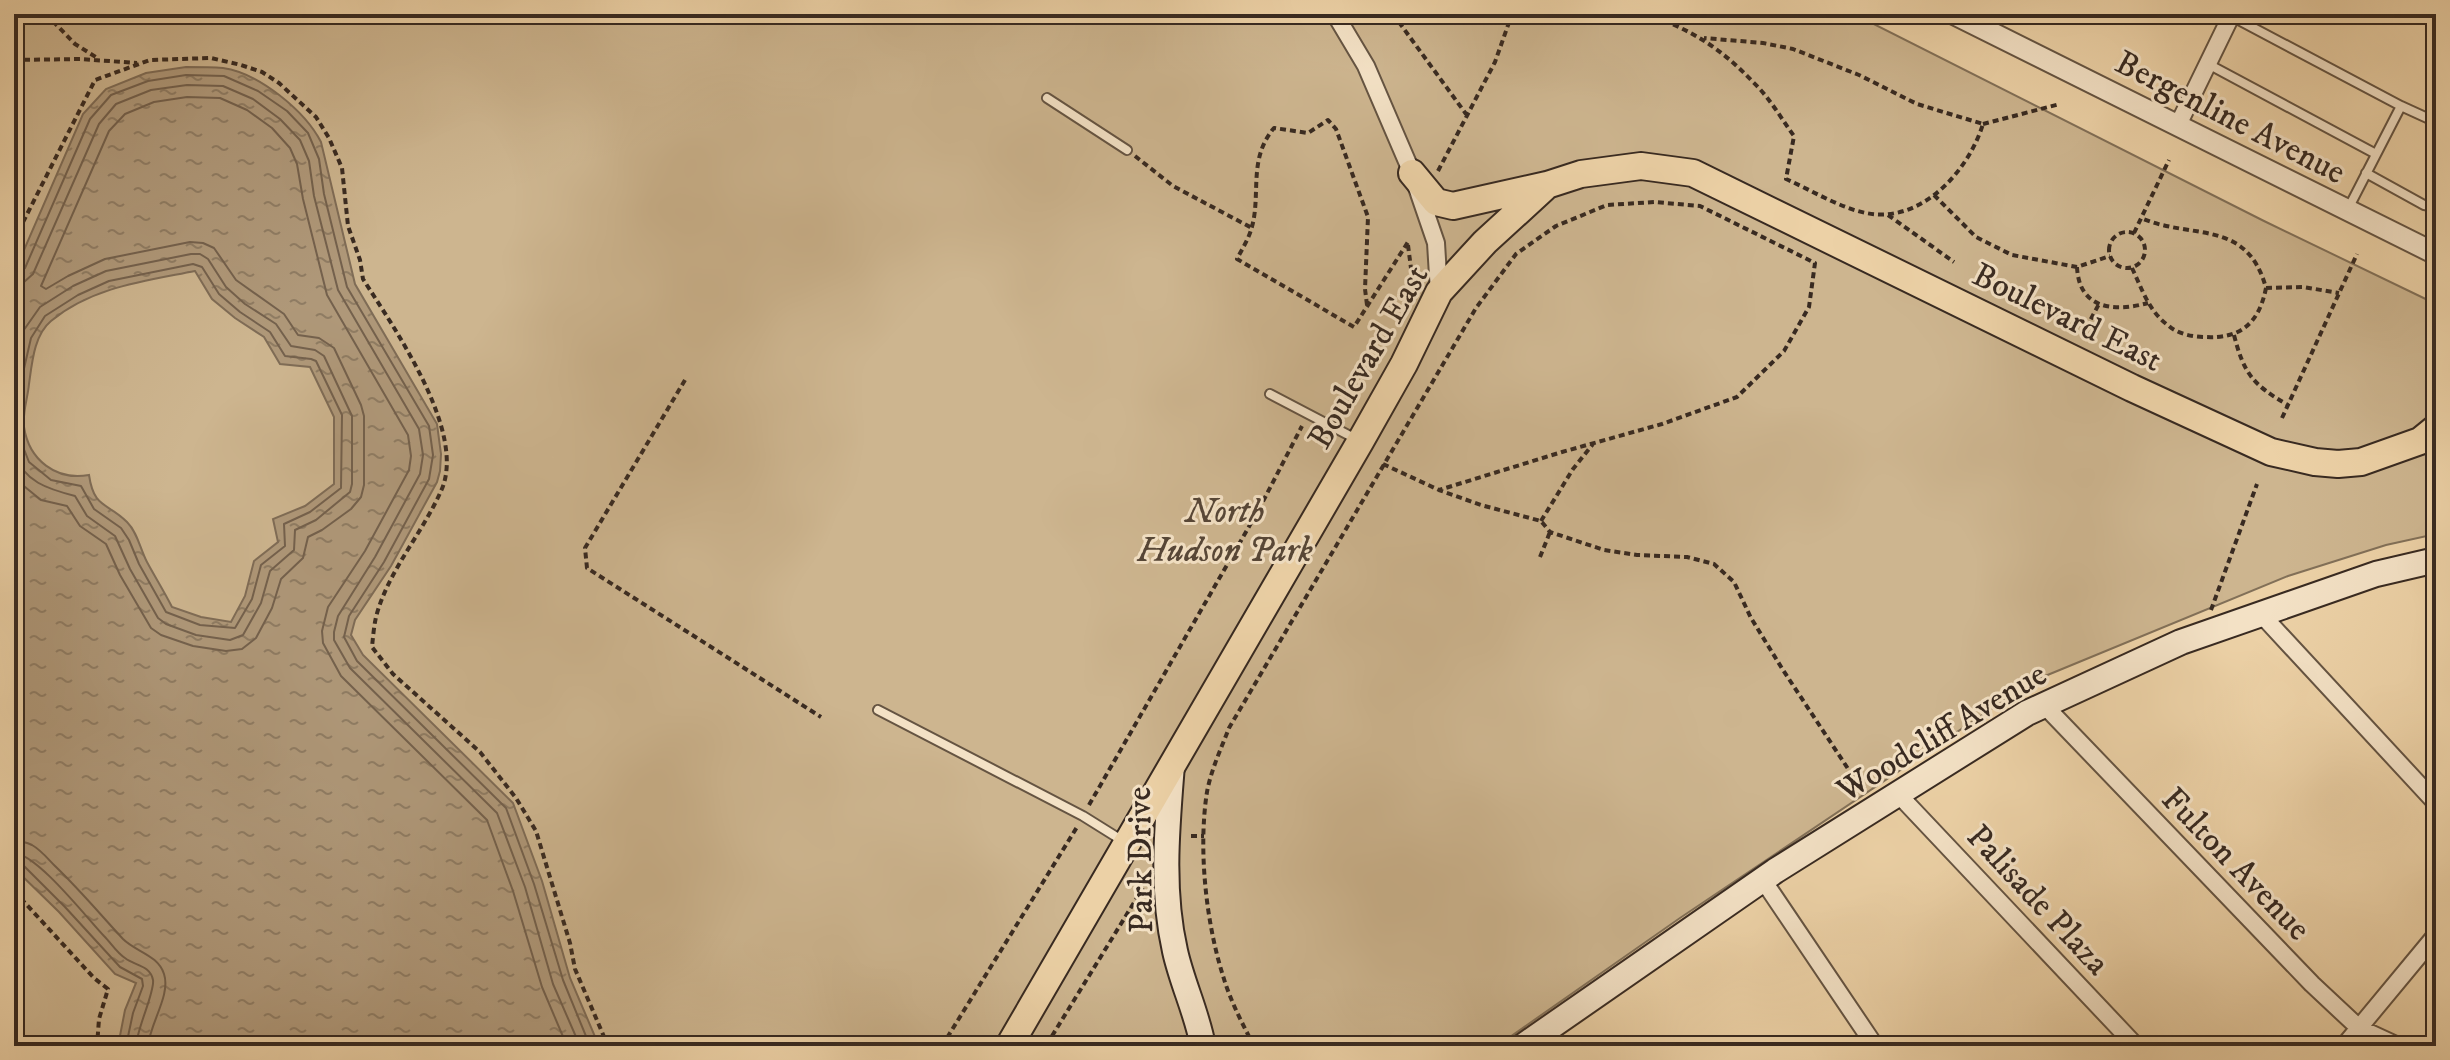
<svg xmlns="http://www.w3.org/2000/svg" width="2450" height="1060" font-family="'IM FELL DW Pica',serif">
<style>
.green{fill:#cdb58f;stroke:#827058;stroke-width:2}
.water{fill:url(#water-ripples);stroke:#7f6c56;stroke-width:2;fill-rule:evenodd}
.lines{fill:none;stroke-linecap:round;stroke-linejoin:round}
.shore{stroke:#74614d;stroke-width:2}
.service-casing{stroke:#655442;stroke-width:12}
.minor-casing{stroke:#655442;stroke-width:20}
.tertiary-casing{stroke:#655442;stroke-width:24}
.secondary-casing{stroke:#382a21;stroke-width:28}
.primary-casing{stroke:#382a21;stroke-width:30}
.path{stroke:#382a21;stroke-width:4;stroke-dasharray:6 4;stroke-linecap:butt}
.service{stroke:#f3e1c5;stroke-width:8}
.minor{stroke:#f3e1c5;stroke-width:16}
.tertiary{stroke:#f3e1c5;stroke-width:20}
.secondary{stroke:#f3e1c5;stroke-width:24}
.primary{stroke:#ecd1a6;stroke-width:26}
.labels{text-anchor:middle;stroke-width:6;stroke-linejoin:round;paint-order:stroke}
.street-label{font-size:34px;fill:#382a21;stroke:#f3e1c5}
.park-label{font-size:34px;font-style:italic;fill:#564637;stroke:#f3e1c5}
</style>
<defs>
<pattern id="water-ripples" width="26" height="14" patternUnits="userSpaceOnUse" patternTransform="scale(2)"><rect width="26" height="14" fill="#af9879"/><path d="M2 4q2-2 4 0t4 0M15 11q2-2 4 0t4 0" fill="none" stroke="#8f7c63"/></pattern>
</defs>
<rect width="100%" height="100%" fill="#ecd1a6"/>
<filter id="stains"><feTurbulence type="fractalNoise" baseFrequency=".0025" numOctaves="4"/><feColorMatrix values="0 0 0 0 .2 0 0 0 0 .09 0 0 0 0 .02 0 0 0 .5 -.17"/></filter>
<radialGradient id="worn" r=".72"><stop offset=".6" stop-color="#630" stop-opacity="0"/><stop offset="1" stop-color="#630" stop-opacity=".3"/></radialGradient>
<path class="green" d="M 14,14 L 1854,14 L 2264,221 L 2436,304 L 2436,534 L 2386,545 L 2288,576 L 2033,681 L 1680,918 L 1497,1046 L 14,1046 Z"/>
<path class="water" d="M 186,67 C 198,67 211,67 223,68 C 259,73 305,111 321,142 L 355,284 L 437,424 L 441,454 L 440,471 L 437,482 L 391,566 L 355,620 L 351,635 L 363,655 L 513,803 L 542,881 L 570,978 L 599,1046 L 118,1046 L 125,1010 L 136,983 L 115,974 L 59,912 L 14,868 L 14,273 L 83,114 L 106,89 L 146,73 ZM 195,271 L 212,299 L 235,318 L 264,337 L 280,364 L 310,367 L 334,417 L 334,484 L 305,506 L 273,519 L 278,542 L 254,561 L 245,596 L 231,622 L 201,617 L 172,607 C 164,591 155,577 147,562 C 140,549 138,533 127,522 C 107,502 94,509 89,475 C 56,481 29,460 24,427 C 22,414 28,397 29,384 C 32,363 34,335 51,321 C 92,287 145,281 195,271 Z"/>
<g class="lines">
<path class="shore" d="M 193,264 L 202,267 L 219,294 L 240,312 L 270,332 L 285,356 L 311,359 L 316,361 L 342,415 L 341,488 L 310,512 L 284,524 L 285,546 L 261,565 L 252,599 L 235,628 L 200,625 L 166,612 L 139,564 L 129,540 L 121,528 L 94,509 L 81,486 L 51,480 L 29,462 L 16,429 L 23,373 L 31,338 L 45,316 L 78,295 L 109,281 Z
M 14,273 L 20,273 L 25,268 L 90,119 L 111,95 L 148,81 L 186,75 L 224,76 L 258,91 L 287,111 L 308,133 L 319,159 L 324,194 L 347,287 L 429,426 L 433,455 L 429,479 L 384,562 L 349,616 L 344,637 L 357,661 L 506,808 L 534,884 L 563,980 L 590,1046
M 14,283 L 24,282 L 33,274 L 99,124 L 116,104 L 151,90 L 187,85 L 223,86 L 253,99 L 280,119 L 300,140 L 309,161 L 314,196 L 338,290 L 419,429 L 423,455 L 420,474 L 375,557 L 338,616 L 334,632 L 334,640 L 350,668 L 497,813 L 525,887 L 553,984 L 580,1046
M 14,367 L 21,334 L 40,307 L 73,286 L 106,271 L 191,254 L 200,254 L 208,259 L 226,287 L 245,304 L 276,324 L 291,346 L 315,350 L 324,356 L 352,416 L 352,484 L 350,492 L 316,520 L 295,530 L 294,550 L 270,571 L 261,603 L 243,635 L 230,640 L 196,635 L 166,624 L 158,618 L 130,569 L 115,536 L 87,516 L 75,496 C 48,489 24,482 14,453
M 14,478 L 41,500 L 67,506 L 80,526 L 106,544 L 120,575 L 151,628 L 161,635 L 193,646 L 226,651 L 242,649 L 256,638 L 272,608 L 281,579 L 303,558 L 308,537 L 322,530 L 351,509 L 361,497 L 364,485 L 364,416 L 361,405 L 334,348 L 319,338 L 298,335 L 284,314 L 236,280 L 214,248 L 203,243 L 190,242 L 105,259 L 68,276 L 46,289 L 41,286 L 109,131 L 125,114 L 154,102 L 187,97 L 220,98 L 247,110 L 272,128 L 290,148 L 297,164 L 303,199 L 327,295 L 408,435 L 411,456 L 409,470 L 365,551 L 328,607 L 322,631 L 323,643 L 341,676 L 487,820 L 513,891 L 542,987 L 567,1046
M 14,841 C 21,841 26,842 32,845 C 41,850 48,859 55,866 C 79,889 100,914 123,939 C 136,952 158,955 164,974 C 171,995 150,1023 148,1046
M 14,853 C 37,854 86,917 104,936 C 111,943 117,953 125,958 C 135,966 150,965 153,980 C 155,992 137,1028 136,1046
M 14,863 L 23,865 L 65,907 L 120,967 L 142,979 L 143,986 L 133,1013 L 126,1046"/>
<g class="service-casing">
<path id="service" d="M 2231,16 L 2401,106 L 2348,209
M 2208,64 L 2376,154
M 1047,98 L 1127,150
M 2401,106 L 2436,122
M 2366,173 L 2424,205 L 2436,207
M 1270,394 L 1356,439
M 878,710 L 1083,816 L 1123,841"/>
</g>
<g class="minor-casing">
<path id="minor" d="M 1335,14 L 1366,66 L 1412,173 L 1436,243 L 1439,292
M 2178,125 L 2232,14
M 2261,614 L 2436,803
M 2044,705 L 2312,984 L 2359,1028 L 2398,1046
M 1898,794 L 2136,1046
M 1763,880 L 1875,1046
M 2344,1046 L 2436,935"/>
</g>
<g class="tertiary-casing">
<path id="tertiary" d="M 1954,14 L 2436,254"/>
</g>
<g class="secondary-casing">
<path id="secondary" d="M 1172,765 C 1167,827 1161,890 1175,951 C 1182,983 1197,1013 1203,1046
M 1523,1046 L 1775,871 L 2027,713 L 2181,642 L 2376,574 L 2436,560"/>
</g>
<g class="primary-casing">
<path id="primary" d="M 1412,173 L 1436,202 L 1453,206 L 1547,185 L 1581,174 L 1641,166 L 1693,173 L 2132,388 L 2271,452 L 2315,462 L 2338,464 L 2361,462 L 2420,441 L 2436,428
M 1009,1046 L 1360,442 L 1404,364 L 1439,292 L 1485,242 L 1544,188"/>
</g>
<path class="path" d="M 46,14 L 75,44 L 99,59
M 1393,14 L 1466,114
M 1645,14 C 1689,28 1721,48 1753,82 C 1769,97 1781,118 1794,136 L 1786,179 C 1811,190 1840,208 1866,213 C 1921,224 1968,172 1983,124 L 1917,104 L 1859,75 L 1793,49 L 1763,43 L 1704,38
M 14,60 L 80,59 L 137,63
M 1983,124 L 2060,104
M 1135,156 L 1173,186 L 1252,228
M 1438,171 L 1495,62 L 1512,14
M 1934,195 L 1976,237 L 2012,255 L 2077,267 L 2110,256
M 1888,215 L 1954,262
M2109 250a18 18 0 1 1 36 0a18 18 0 1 1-36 0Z
M 2134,233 L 2169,160
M 14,240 L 95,80 L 150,60 L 211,58 L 241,65 L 262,72 L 279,83 L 316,117 L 329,138 L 342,168 L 348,226 L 360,260 L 363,279 C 394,328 468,433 441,491 C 422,534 388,571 376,617 C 374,626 373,637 372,647 L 393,674 L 480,752 L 516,798 L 536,831 L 570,943 L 575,969 L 608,1046
M 1408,245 L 1413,284
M 2077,267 C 2079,310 2115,312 2148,303
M 2132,268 C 2142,289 2149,312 2169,326 C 2178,334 2193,337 2205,337 C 2241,339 2259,323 2266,288 C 2247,218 2191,240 2141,218
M 2266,288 L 2303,287 L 2339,293
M 1367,305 L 1365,289 L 1368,217 L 1336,129 L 1328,120 L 1308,133 L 1274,128 C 1247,160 1262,196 1251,230 C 1248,240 1242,249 1237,259 L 1354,327 L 1408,242
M 2086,328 L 2099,304
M 2234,335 C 2244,374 2253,385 2288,405
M 685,380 L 585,548 L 587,568 L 821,717
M 2282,418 L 2357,254
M 1383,464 L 1439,490 L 1481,505 L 1541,521 L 1550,532 L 1604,550 L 1637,555 L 1687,557 L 1714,564 L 1734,582 L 1751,618 L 1783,670 L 1862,790
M 1541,521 L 1573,469 L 1593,444
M 1540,557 L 1550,532
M 2211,610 L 2257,484
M 1089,805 L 1258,511 L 1302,426
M 1191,836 L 1204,836
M 14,891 L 94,978 L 108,989 L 99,1019 L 97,1046
M 1052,1036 L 1143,888
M 942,1046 L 1077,827
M 1254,1046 C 1243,1025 1231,1002 1224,979 C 1206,924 1198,849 1207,792 C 1211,770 1221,749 1229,728 L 1476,308 L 1516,254 L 1556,226 L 1607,205 L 1654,202 L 1700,206 L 1815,263 L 1809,307 L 1784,351 L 1737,397 L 1662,424 L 1562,452 L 1439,490"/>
<use href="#service" class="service"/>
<use href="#minor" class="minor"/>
<use href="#tertiary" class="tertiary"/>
<use href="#secondary" class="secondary"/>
<use href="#primary" class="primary"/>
</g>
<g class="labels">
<g class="street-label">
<text transform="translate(2231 116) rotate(27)" y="12">Bergenline Avenue</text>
<text transform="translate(2068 316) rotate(26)" y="12">Boulevard East</text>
<text transform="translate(1367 356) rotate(-60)" y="12">Boulevard East</text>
<text transform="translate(1941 731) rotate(-31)" y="12">Woodcliff Avenue</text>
<text transform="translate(1139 860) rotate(-91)" y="12">Park Drive</text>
<text transform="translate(2237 863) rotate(46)" y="12">Fulton Avenue</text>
<text transform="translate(2039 899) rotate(47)" y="12">Palisade Plaza</text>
</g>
<g class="park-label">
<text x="1225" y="522">North<tspan x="1225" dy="39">Hudson Park</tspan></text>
</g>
</g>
<rect width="2450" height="1060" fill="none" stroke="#ecd1a6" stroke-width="48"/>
<rect x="16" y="16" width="2418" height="1028" fill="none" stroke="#382a21" stroke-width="4"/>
<rect x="24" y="24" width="2402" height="1012" fill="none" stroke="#382a21" stroke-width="2"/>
<rect width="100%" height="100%" filter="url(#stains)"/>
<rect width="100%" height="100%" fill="url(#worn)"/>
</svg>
